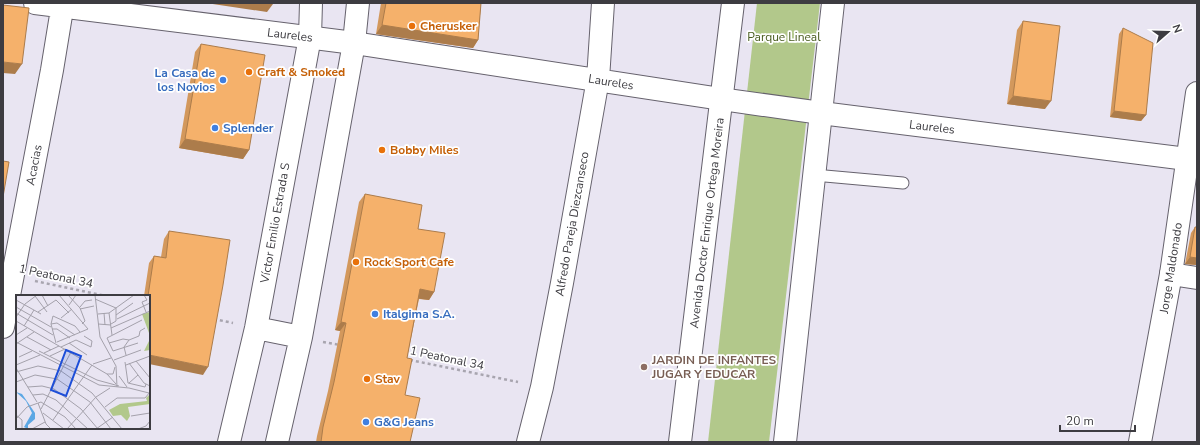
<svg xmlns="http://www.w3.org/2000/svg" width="1200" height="445" font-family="'Nunito Sans',sans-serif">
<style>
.green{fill:#b2c88b}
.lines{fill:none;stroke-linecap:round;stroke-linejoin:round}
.lane-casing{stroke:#66626d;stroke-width:13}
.street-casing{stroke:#66626d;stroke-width:24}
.secondary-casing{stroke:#66626d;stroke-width:24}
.path{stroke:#a8a5af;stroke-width:2.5;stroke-dasharray:3 3;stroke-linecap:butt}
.lane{stroke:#fff;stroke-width:11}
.street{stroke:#fff;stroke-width:22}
.secondary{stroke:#fff;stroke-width:22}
.wall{fill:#d3985c}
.shaded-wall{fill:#ac7c4b}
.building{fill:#f5b16b;stroke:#ac7c4b}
.food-dot{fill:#e8710a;stroke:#fff;stroke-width:1.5}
.shop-dot{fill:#3f7fe0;stroke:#fff;stroke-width:1.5}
.education-dot{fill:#8d6e63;stroke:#fff;stroke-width:1.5}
.labels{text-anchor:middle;stroke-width:3.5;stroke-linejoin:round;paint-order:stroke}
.food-label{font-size:12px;font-weight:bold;fill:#c56008;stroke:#fff;text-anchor:start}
.street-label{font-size:12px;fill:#3d3c41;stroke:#fff}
.park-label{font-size:12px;fill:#485b1e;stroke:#fff}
.shop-label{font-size:12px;font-weight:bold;fill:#366cbe;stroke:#fff;text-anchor:start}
.education-label{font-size:12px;font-weight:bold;fill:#785e54;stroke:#fff;text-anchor:start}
.inset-road{fill:none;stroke:#a4a1ab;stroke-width:1}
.view{fill:#1d4ed8;fill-opacity:0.15;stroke:#1d4ed8;stroke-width:2}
.inset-edge{fill:none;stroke:#3d3c41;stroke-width:2}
</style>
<rect width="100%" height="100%" fill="#e9e5f2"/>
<path class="green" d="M 757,3 L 820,3 L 769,442 L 708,442 Z"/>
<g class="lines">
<g class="lane-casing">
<path id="lane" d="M 814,175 L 903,183"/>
</g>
<g class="street-casing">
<path id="street" d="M 35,3 L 354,43 L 721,99 L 821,113 L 1187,159
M 1171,274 L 1197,278
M 3,327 L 52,70 L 63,3
M 528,442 L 542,387 L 562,283 L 598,79 L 603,3"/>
</g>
<g class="secondary-casing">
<path id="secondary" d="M 256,328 L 301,337
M 229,442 L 256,328 L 310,37 L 311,3
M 277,442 L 301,337 L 354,43 L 358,3
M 680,442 L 733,3
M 785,442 L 833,3
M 1140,442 L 1171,274 L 1197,93"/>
</g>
<path class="path" d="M 35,281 L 106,296
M 214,319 L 233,323
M 323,342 L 340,345
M 410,360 L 518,382"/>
<use href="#lane" class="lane"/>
<use href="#street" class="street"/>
<use href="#secondary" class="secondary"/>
</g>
<path class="wall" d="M 381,3 L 481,3 L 478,40 L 473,48 L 376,34 Z
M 1023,21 L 1045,109 L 1007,104 L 1017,30 Z
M 1123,28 L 1146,115 L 1141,121 L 1110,117 L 1119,34 Z
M 201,44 L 249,150 L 243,159 L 179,148 L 195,52 Z
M 365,194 L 418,229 L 434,292 L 429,300 L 419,299 L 407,358 L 405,395 L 410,442 L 316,442 L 317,436 L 328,391 L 340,331 L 335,330 L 359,202 Z
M 1195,227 L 1197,265 L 1185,264 L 1191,233 Z
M 169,231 L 203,375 L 149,296 L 144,296 L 149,263 L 154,256 L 161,257 L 164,239 Z"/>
<path class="shaded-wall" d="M 206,3 L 267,3 L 273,4 L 267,12 Z
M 382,25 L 478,40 L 473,48 L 376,34 Z
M 3,62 L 22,64 L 15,74 L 3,73 Z
M 1013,96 L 1051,101 L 1045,109 L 1007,104 Z
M 1114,111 L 1146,115 L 1141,121 L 1110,117 Z
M 185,139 L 249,150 L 243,159 L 179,148 Z
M 1190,257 L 1197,258 L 1197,265 L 1185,264 Z
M 420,289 L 434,292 L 429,300 L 414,298 Z
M 341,322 L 346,323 L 340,331 L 335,330 Z
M 149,355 L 208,367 L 203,375 L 149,364 Z"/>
<path class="building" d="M 386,3 L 481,3 L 478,40 L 382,25 Z
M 3,5 L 29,8 L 22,64 L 3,62 Z
M 1023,21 L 1060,26 L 1051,101 L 1013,96 Z
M 1123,28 L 1153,43 L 1146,115 L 1114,111 Z
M 201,44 L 265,55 L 249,150 L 185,139 Z
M 3,161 L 9,162 L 3,197 Z
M 365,194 L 422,205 L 418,229 L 445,233 L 434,292 L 420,289 L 407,358 L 412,359 L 405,395 L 420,398 L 410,442 L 321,442 L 323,427 L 334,382 L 346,323 L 341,322 Z
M 1195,227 L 1197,227 L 1197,258 L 1190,257 Z
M 169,231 L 230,240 L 223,285 L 208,367 L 149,355 L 149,296 L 148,296 L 154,256 L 166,258 Z"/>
<g class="food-dot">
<circle cx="412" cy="26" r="4"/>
<circle cx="249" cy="72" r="4"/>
<circle cx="382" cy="150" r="4"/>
<circle cx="356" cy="262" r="4"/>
<circle cx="367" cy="379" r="4"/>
</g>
<g class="shop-dot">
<circle cx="223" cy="80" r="4"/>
<circle cx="215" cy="128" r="4"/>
<circle cx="375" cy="314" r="4"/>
<circle cx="366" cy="422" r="4"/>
</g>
<circle class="education-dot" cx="644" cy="367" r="4"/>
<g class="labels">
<g class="food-label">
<text x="420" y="30">Cherusker</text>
<text x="257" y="76">Craft &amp; Smoked</text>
<text x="390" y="154">Bobby Miles</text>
<text x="364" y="266">Rock Sport Cafe</text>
<text x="375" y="383">Stav</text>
</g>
<g class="street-label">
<text transform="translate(290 35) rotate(7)" y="4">Laureles</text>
<text transform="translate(611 82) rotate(9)" y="4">Laureles</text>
<text transform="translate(932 127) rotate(7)" y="4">Laureles</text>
<text transform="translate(34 165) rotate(-79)" y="4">Acacias</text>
<text transform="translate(275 223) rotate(-80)" y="4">Víctor Emilio Estrada S</text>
<text transform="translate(707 223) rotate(-83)" y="4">Avenida Doctor Enrique Ortega Moreira</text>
<text transform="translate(572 224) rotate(-80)" y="4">Alfredo Pareja Diezcanseco</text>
<text transform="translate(1171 268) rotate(-81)" y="4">Jorge Maldonado</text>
<text transform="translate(56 276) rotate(12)" y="4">1 Peatonal 34</text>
<text transform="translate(447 358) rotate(12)" y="4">1 Peatonal 34</text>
</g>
<g class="park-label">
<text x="784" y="41">Parque Lineal</text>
</g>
<g class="shop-label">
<text x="215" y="77" text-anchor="end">La Casa de<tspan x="215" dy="14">los Novios</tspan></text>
<text x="223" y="132">Splender</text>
<text x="383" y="318">Italgima S.A.</text>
<text x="374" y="426">G&amp;G Jeans</text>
</g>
<g class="education-label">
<text x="652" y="364">JARDIN DE INFANTES<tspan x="652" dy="14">JUGAR Y EDUCAR</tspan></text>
</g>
</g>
<g transform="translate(16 295)">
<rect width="134" height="134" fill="#e9e5f2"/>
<path d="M 134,17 L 134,55 L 128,56 L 133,46 L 133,38 L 126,19 ZM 134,99 L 134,109 L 112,112 L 114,121 L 111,126 L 105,120 L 97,121 L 93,115 L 104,109 L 131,106 L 130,103 Z" fill="#b2c88b"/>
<path d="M 0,97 L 6,99 L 19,118 L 19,124 L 12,130 L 12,134 L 8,132 L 16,118 L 10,106 Z" fill="#5ca7e4"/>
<path class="inset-road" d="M 26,0 L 32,11M 52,0 L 64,13 L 69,26 L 66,29M 79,0 L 84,42 L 100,71 L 101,92M 128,0 L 131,5 L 126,7 L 130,17M 19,1 L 31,17M 79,4 L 100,13 L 100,26 L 95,29M 0,5 L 25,19M 53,10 L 60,0M 0,12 L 35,32M 64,12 L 69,6 L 76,5M 64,14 L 78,11M 22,17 L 40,5 L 53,18M 0,18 L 37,40M 88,18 L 89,30M 93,18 L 96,40M 82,19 L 93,18 L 118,0M 100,20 L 117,8M 0,22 L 9,9 L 21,0M 45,23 L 56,14M 101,24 L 134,8M 0,26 L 91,79 L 100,89M 35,29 L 41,28 L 59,40M 82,29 L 95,30M 8,31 L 18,15M 95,33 L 134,16M 36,34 L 41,34 L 54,43M 0,40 L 11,33M 11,42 L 35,55M 0,47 L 83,90 L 113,93M 41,47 L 72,34 L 43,0M 40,48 L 35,29 L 37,21 L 59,31 L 64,37M 53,48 L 71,60M 93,48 L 107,44 L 113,45 L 123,41 L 124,36 L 129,33M 122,48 L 97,56 L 91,43 L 126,25M 0,49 L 18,37M 45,52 L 60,45 L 75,52 L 76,46 L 68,41M 23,56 L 81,85 L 103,91M 28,58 L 43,51M 110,60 L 108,52 L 113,45M 34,61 L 49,54M 3,62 L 16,56M 98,65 L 125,55M 120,66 L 134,83M 109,67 L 112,88 L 129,92 L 130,89M 113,68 L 128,88 L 134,91M 77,69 L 95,63M 0,70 L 24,60M 110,70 L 134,61M 0,73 L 21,107M 0,77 L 22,71 L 45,76 L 76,98 L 106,134M 91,79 L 97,79 L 99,72M 103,81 L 111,92M 0,87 L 19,80 L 41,84 L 74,107 L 95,134M 113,88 L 122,80M 12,92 L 26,91 L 38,94 L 65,114 L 82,134M 113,93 L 133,98M 17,100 L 27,99 L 40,105 L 72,134M 22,108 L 30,129 L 35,134M 89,112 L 101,103 L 129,103 L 134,97M 25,114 L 55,57M 27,118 L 48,134M 0,120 L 6,125 L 6,134M 115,121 L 134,118M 0,124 L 11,112 L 25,107 L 49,122 L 60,134M 37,125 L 76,70M 16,134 L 29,127M 51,134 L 80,102 L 94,93M 80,134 L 97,122M 122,134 L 130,131 L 134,126"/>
<path class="view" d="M 50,55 L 65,61 L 50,101 L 35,95 Z"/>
<rect width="134" height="134" class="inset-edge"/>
</g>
<rect width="1200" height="445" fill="none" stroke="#3d3c41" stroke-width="8"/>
<g transform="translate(1168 32) rotate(70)" stroke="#ffffff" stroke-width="3" paint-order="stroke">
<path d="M0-3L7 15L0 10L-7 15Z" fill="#3d3c41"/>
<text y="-6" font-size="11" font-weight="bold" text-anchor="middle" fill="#3d3c41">N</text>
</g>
<path d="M1060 425v6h75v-6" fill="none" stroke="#3d3c41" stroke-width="2"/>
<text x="1066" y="425" font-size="12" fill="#3d3c41" stroke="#ffffff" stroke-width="3" paint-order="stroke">20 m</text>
</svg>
